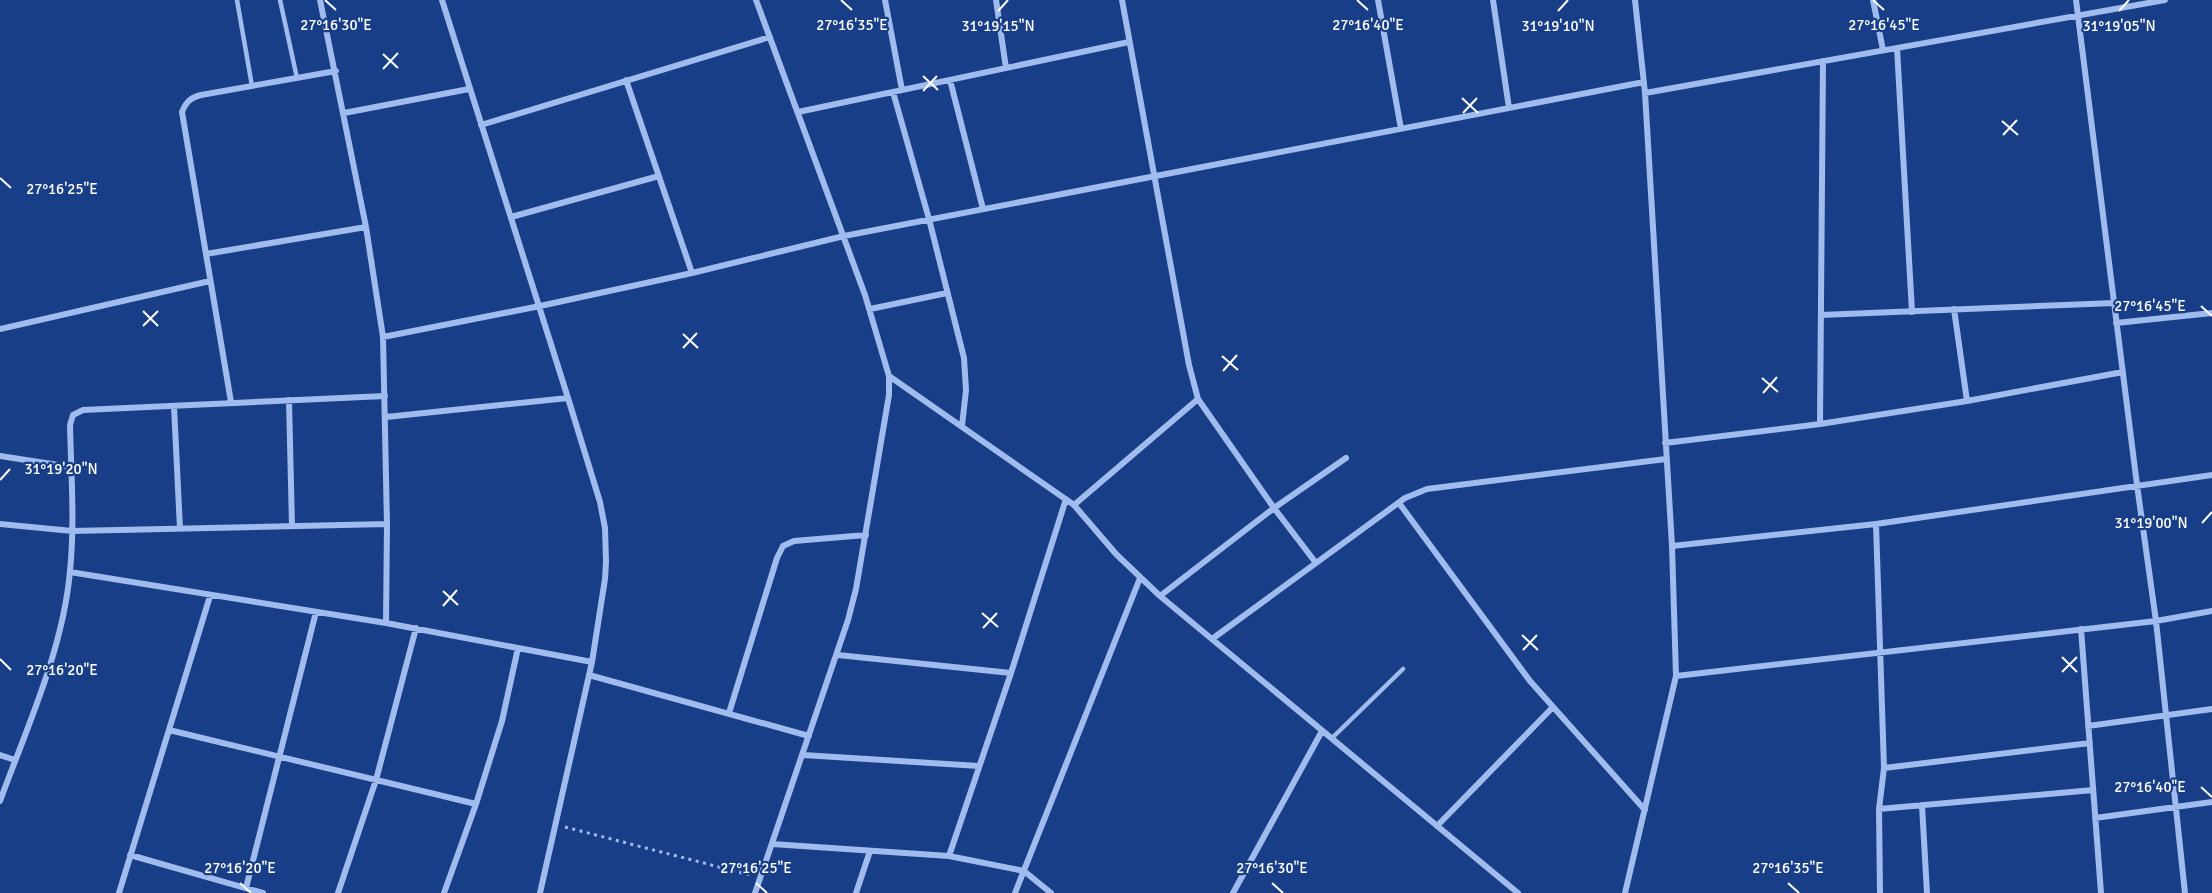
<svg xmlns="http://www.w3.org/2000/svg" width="2212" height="893" font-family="Signika,sans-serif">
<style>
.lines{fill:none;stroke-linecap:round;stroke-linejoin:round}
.path{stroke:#a0bbed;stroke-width:3;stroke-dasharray:3 4.5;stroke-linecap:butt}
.service{stroke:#a0bbed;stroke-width:4.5}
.minor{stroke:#a0bbed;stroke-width:6}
.ticks{fill:none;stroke:#fff;stroke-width:2}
.ticks-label{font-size:15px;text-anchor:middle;fill:#fff;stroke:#183e88;stroke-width:4.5;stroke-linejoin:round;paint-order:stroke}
</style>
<rect width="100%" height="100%" fill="#183e88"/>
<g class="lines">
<path class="path" d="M 565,827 L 750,875"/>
<path class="service" d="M 237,0 L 252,86
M 280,0 L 297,78
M 1332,738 L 1403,669"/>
<path class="minor" d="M 320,0 L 366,227 L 383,337 L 387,524 L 386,623
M 442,0 L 568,398 L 600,502 L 605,528 L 606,562 L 605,579 L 592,662 L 540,893
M 885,0 L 902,90
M 996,0 L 1006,68
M 1122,0 L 1189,365 L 1198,399 L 1274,508 L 1316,563
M 1378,0 L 1401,129
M 1493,0 L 1509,108
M 1873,0 L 1883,50
M 2076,0 L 2137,485 L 2156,621 L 2185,893
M 1897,48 L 1912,312
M 626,80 L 692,273
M 950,80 L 983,209
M 893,92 L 929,219 L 964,358 L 966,390 L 962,426
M 1645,93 L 2165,0
M 798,112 L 1129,42
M 344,113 L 469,89
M 481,125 L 770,37
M 511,217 L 659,176
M 206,254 L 366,227
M 870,309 L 947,293
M 1954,309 L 1967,401
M 1821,315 L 2114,303
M 2116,323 L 2212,313
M 0,329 L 210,281
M 383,337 L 540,306 L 692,273 L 844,236 L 1644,82
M 889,376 L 1074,505 L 1116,554 L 1160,596 L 1518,893
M 289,400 L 292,526
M 231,402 L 182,112 C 186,102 190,98 201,95 L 336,71
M 174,406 L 180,529
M 386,417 L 568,398
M 1820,424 L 1823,61
M 1665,443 L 1820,424 L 1967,401 L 2123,372
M 0,456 L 71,467
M 1399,503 L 1530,681 L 1645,810
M 1074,505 L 1198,399
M 0,524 L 72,531 L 387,524
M 1876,524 L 1884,768 L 1879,809 L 1880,893
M 1672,546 L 1876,524 L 2212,475
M 70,572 L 386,623 L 592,662
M 1160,596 L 1274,508 L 1346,458
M 2081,629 L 2101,893
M 1212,639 L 1405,498 L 1427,489 L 1666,459
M 838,655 L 1011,673
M 589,675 L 809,736
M 1676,676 L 2156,621 L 2212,611
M 729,713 L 777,558 L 783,546 L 794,541 L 866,535
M 2088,726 L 2212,709
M 169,730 L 476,804
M 0,755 L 15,760
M 803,755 L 979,766
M 1884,768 L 2090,743
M 0,801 C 27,727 63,650 70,571 C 75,522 71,473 70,425 L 73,415 L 83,410 L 385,396
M 1922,805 L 1927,893
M 1879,809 L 2093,790
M 2095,818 L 2212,802
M 1437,826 L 1552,708
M 772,844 L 949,856 L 1024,871 L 1051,893
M 130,855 L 263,893
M 949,856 L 1011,673 L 1066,499
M 246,888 L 316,612
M 119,893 L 210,596
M 338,893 L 376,780 L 416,628
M 444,893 L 476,804 L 502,721 L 518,648
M 755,893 L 848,620 L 856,589 L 889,395 L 889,376 L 865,295 L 756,0
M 856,893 L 870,851
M 1015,893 L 1140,578
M 1233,893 L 1322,731
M 1625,893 L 1676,676 L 1672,546 L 1653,227 L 1645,93 L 1635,0"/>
</g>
<path class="ticks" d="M 325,0 L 336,10M 841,0 L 852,10M 1357,0 L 1368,10M 1873,0 L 1884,10M 998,11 L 1008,0M 1558,11 L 1568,0M 2119,11 L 2129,0M 383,54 L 398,68M 383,69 L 398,53M 923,76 L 938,90M 923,91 L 937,76M 1462,98 L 1478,113M 1463,113 L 1477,98M 2002,121 L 2018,135M 2003,135 L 2017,120M 0,178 L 11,188M 2201,306 L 2212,316M 143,311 L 158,326M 143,326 L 158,311M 683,334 L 698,348M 683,348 L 697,333M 1222,356 L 1238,370M 1223,371 L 1237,355M 1762,378 L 1778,392M 1763,393 L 1777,377M 0,480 L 10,469M 2202,523 L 2212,512M 443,591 L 458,605M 443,606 L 457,590M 982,613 L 998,627M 983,628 L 997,613M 1522,635 L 1538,650M 1523,650 L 1537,635M 2062,657 L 2077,672M 0,659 L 11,670M 2062,672 L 2077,657M 2201,787 L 2212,797M 240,883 L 251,893M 756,883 L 767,893M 1272,883 L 1283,893M 1788,883 L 1799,893"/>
<g class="ticks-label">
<text x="336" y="30">27°16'30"E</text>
<text x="852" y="30">27°16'35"E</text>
<text x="1368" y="30">27°16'40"E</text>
<text x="1884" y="30">27°16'45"E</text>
<text x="998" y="31">31°19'15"N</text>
<text x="1558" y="31">31°19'10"N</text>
<text x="2119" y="31">31°19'05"N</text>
<text x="62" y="194">27°16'25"E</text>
<text x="2150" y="311">27°16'45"E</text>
<text x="61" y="474">31°19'20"N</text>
<text x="2151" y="528">31°19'00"N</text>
<text x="62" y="675">27°16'20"E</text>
<text x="2150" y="792">27°16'40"E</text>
<text x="240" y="873">27°16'20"E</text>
<text x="756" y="873">27°16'25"E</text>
<text x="1272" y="873">27°16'30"E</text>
<text x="1788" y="873">27°16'35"E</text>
</g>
</svg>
